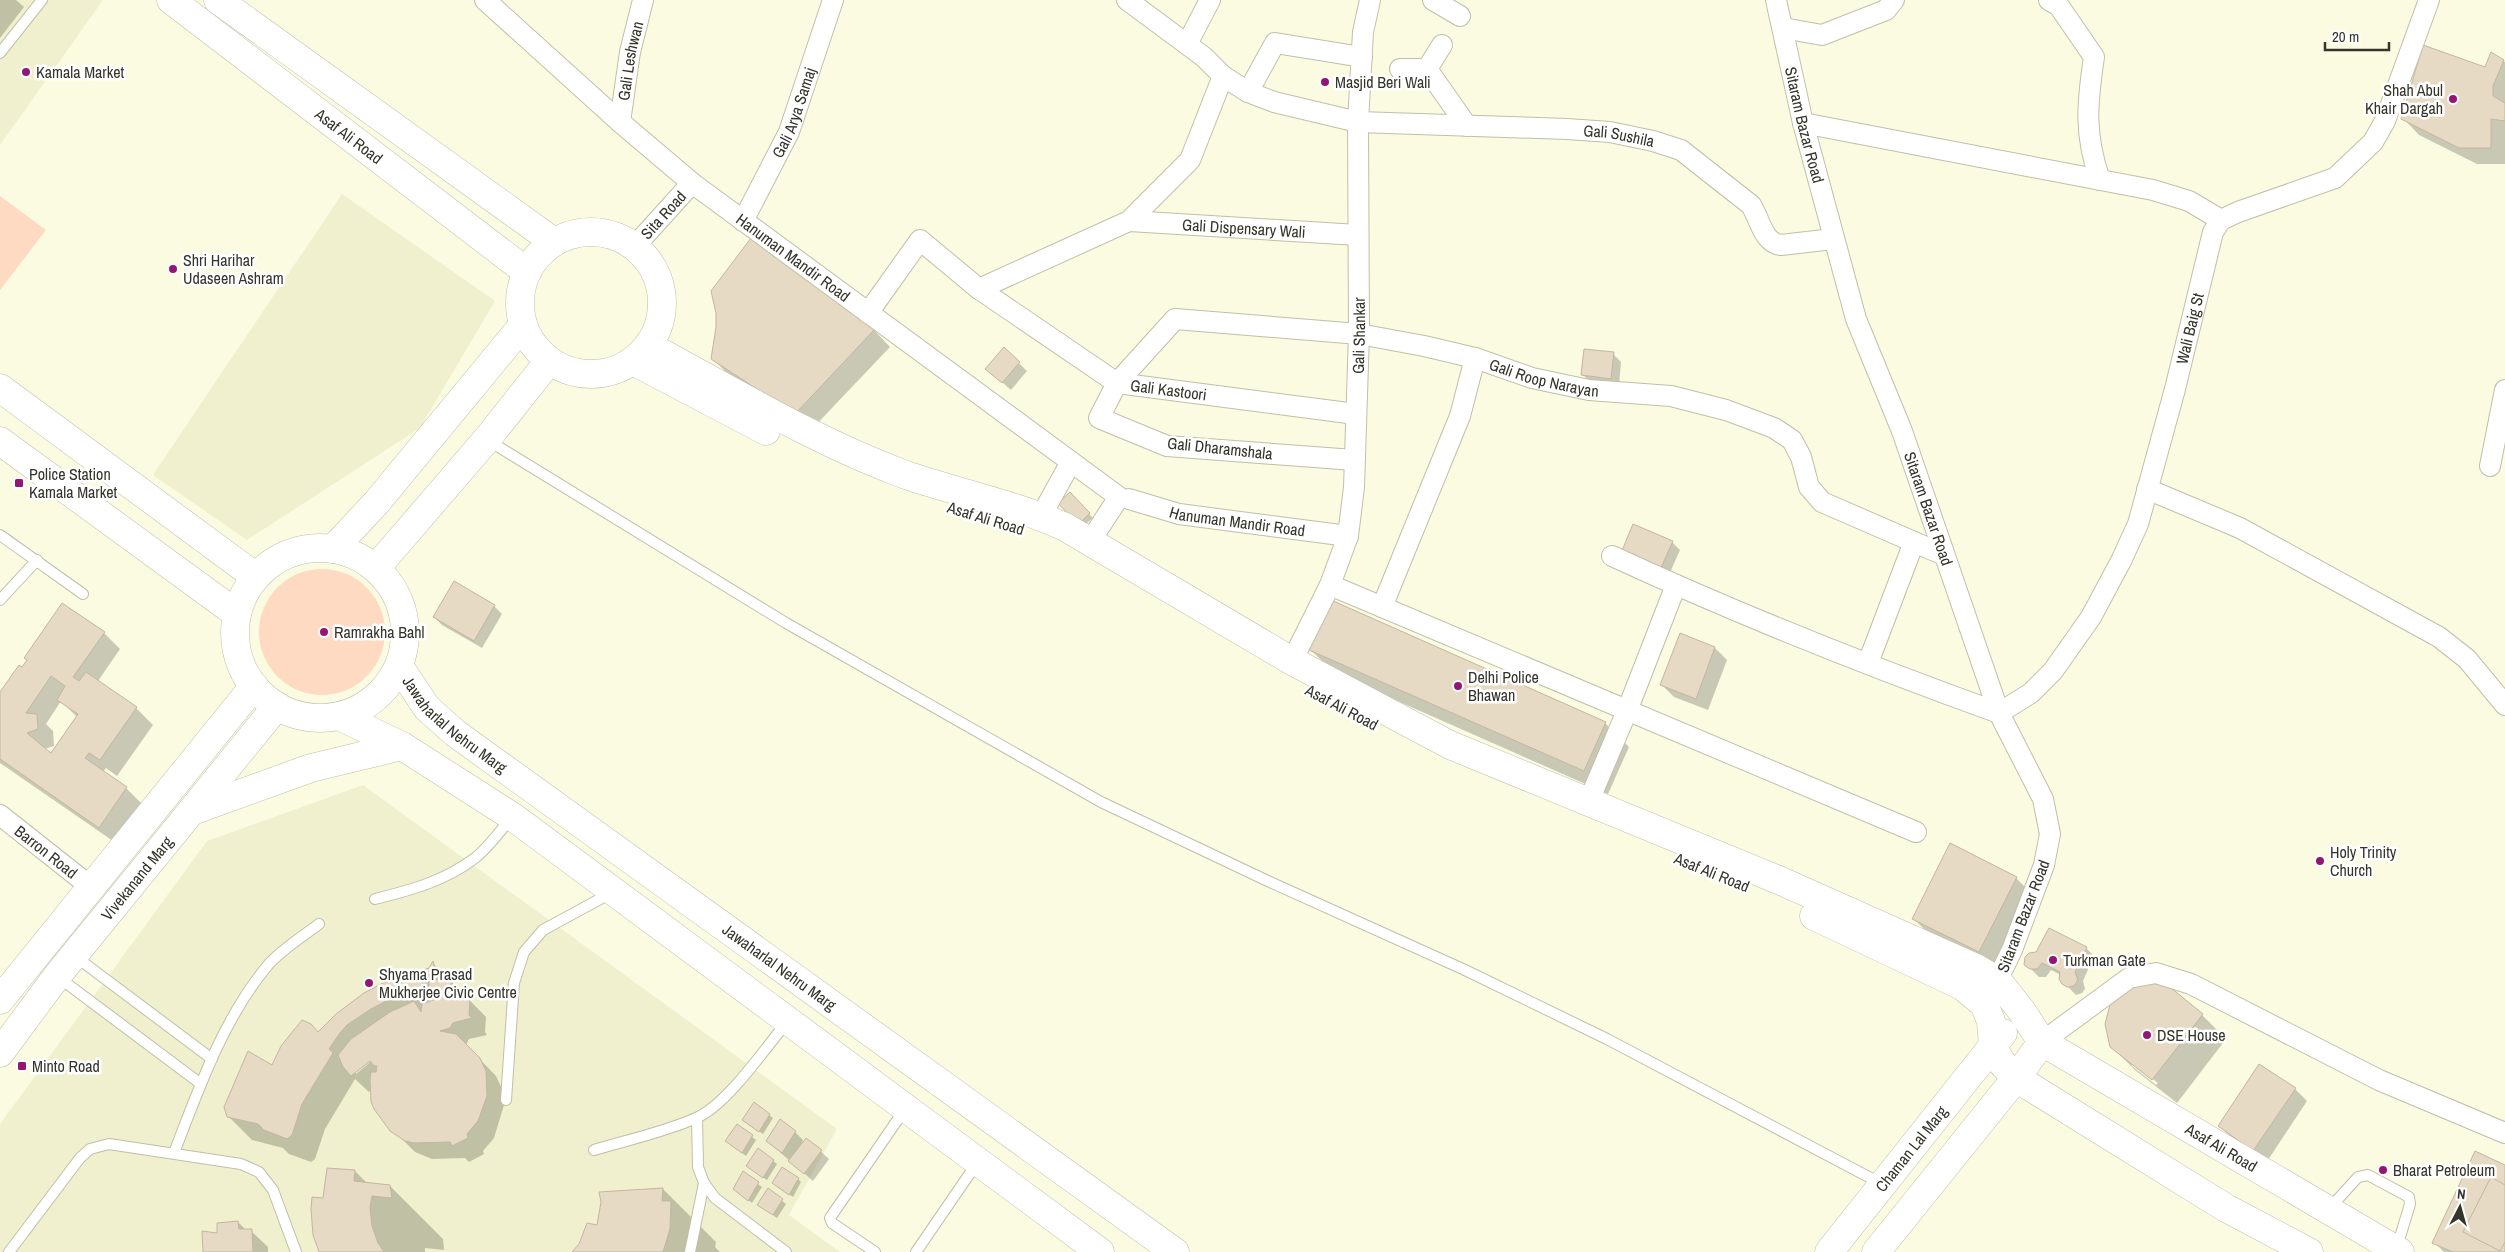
<svg xmlns="http://www.w3.org/2000/svg" width="2505" height="1252" viewBox="0 0 2505 1252" font-family="'Archivo Narrow',sans-serif">
  <rect width="100%" height="100%" fill="#fbfbe2"/>
  <g fill="#f0f0cf">
    <polygon points="0,0 103,0 0,145"/>
    <polygon points="342,194 495,301 420,428 247,540 153,475"/>
    <polygon points="363,785 837,1129 789,1215 840,1252 0,1252 0,1124 207,841"/>
  </g>
  <g fill="#fedac2">
    <polygon points="0,196 46,230 0,290"/>
    <circle cx="322" cy="632" r="63"/>
  </g>
  <g fill="#0003" fill-rule="evenodd">
    <polygon points="0,0 16,0 24,7 0,38"/>
    <polygon points="2491,54 2505,62 2505,164 2477,164 2419,135 2403,118 2485,68"/>
    <polygon points="755,236 874,330 890,347 812,429 729,375 712,358"/>
    <polygon points="1004,349 1027,371 1011,390 995,376"/>
    <polygon points="1613,354 1621,362 1619,386 1591,383 1583,375"/>
    <polygon points="1070,494 1093,518 1082,527"/>
    <polygon points="1672,542 1680,550 1668,577 1630,561"/>
    <polygon points="454,583 494,606 502,614 482,648 442,625 434,617"/>
    <path d="M104,633L120,649L98,681L136,708L153,725L117,776L106,768L103,772L126,788L143,805L116,843L0,763V694L22,669ZM61,701L77,717L51,755L44,749L54,746L53,731L46,724Z"/>
    <polygon points="1715,648 1727,660 1708,710 1674,697 1662,685"/>
    <polygon points="1310,649 1605,723 1629,747 1608,794 1334,673"/>
    <polygon points="2016,878 2032,894 1996,967 1930,935 1914,919"/>
    <polygon points="2086,948 2094,956 2083,981 2085,989 2082,993 2076,995 2060,979 2061,975 2051,970 2046,977 2039,977 2026,964"/>
    <path d="M433,963L486,1017L485,1032L487,1035L469,1039L466,1045L496,1076L502,1089L504,1105L494,1138L483,1151L484,1154L469,1162L465,1158L432,1159L415,1152L398,1135L373,1089L369,1092L355,1079L325,1129L315,1159L311,1162L289,1154L283,1148L252,1140L228,1116L272,1067L318,1033L430,969ZM374,1056L375,1058L356,1074V1071Z"/>
    <path d="M2165,984L2202,1015L2226,1039L2177,1103L2135,1070L2111,1046ZM2132,1063L2158,1083L2156,1085L2132,1066Z"/>
    <polygon points="2295,1089 2307,1101 2266,1163 2232,1138 2220,1126"/>
    <polygon points="769,1115 773,1118 763,1134 747,1123"/>
    <polygon points="738,1126 756,1140 746,1156 731,1145"/>
    <polygon points="795,1132 803,1140 800,1146 807,1139 829,1159 813,1181 767,1141"/>
    <polygon points="773,1161 777,1164 767,1180 751,1169"/>
    <polygon points="2505,1167 2505,1252 2444,1252 2434,1242"/>
    <polygon points="355,1171 367,1183 390,1186 443,1239 444,1250 425,1248 425,1252 321,1252 312,1222 313,1198 324,1199"/>
    <polygon points="743,1173 762,1187 752,1203 738,1192"/>
    <polygon points="798,1179 801,1182 793,1197 774,1183"/>
    <polygon points="663,1189 716,1242 715,1247 720,1252 575,1252 598,1227"/>
    <polygon points="768,1190 786,1204 777,1218 759,1205"/>
    <polygon points="238,1222 246,1230 251,1231 268,1247 268,1252 205,1252 218,1234"/>
  </g>
  <g fill="#e7dac4" stroke="#c2b6a1" fill-rule="evenodd">
    <polygon points="2423,45 2485,67 2491,52 2504,60 2493,86 2493,96 2505,103 2505,121 2491,119 2491,148 2459,148 2401,119"/>
    <polygon points="754,234 875,329 795,414 711,359 716,327 716,313 711,291"/>
    <polygon points="1004,347 1020,362 1002,383 985,369"/>
    <polygon points="1584,349 1614,352 1611,379 1581,375"/>
    <polygon points="1070,492 1090,513 1078,525 1058,503"/>
    <polygon points="1633,524 1673,541 1660,570 1621,553"/>
    <polygon points="454,581 495,605 474,641 433,617"/>
    <polygon points="1331,600 1606,722 1584,771 1309,650"/>
    <path d="M62,603L105,632L73,677L79,681L86,672L137,707L100,760L89,753L85,758L127,787L99,828L0,759V692L19,665L22,667L27,660L24,658ZM51,676L65,686L57,700L78,714L51,753L27,733L38,729L37,714L26,713Z"/>
    <polygon points="1680,633 1715,647 1696,699 1660,685"/>
    <polygon points="1950,843 2017,877 1979,952 1912,919"/>
    <polygon points="2049,928 2087,947 2075,972 2078,980 2074,986 2067,987 2062,984 2059,979 2060,972 2042,963 2037,969 2030,969 2024,965 2025,957 2029,953 2036,952"/>
    <polygon points="433,961 436,973 426,975 422,979 423,988 392,998 371,1009 347,1025 340,1033 329,1049 333,1053 302,1104 292,1135 287,1139 264,1130 258,1124 227,1117 224,1107 248,1051 272,1065 281,1046 302,1020 311,1024 318,1032 336,1014 364,993 383,983 429,968"/>
    <polygon points="448,978 452,983 448,986 449,991 453,991 456,994 465,993 468,996 470,1000 469,1015 472,1018 453,1023 450,1028 440,1031 456,1034 480,1058 486,1071 487,1096 478,1121 467,1134 468,1138 452,1146 450,1142 414,1143 405,1141 390,1131 374,1109 371,1102 370,1079 371,1072 376,1072 377,1066 374,1066 370,1061 351,1076 343,1067 338,1055 351,1039 390,1012 414,1001 421,1012 422,1004 436,999 437,994 429,991 429,981"/>
    <polygon points="2146,981 2165,983 2203,1014 2152,1080 2110,1047 2105,1024 2111,1001 2127,985"/>
    <polygon points="2259,1064 2296,1088 2253,1151 2218,1126"/>
    <polygon points="754,1102 770,1114 759,1132 742,1120"/>
    <polygon points="780,1119 796,1131 782,1153 766,1141"/>
    <polygon points="737,1124 753,1135 742,1153 725,1141"/>
    <polygon points="806,1138 822,1150 804,1174 788,1161"/>
    <polygon points="758,1148 774,1160 763,1178 746,1166"/>
    <polygon points="2475,1151 2505,1165 2505,1252 2453,1252 2432,1243"/>
    <polygon points="782,1167 799,1178 789,1195 772,1183"/>
    <polygon points="327,1168 355,1170 354,1181 390,1185 392,1198 372,1196 370,1207 372,1226 378,1243 384,1252 319,1252 313,1235 311,1209 312,1197 323,1198"/>
    <polygon points="743,1171 759,1182 748,1201 733,1189"/>
    <polygon points="2491,1177 2505,1185 2505,1242 2500,1251 2463,1232"/>
    <polygon points="663,1188 662,1201 671,1201 670,1229 663,1252 572,1252 579,1244 587,1223 597,1225 601,1202 599,1192"/>
    <polygon points="768,1188 783,1199 773,1215 757,1205"/>
    <polygon points="238,1221 239,1229 252,1229 253,1252 203,1252 202,1231 217,1233 217,1223"/>
  </g>
  <g fill="none" stroke-linecap="round" stroke-linejoin="round">
    <defs>
      <g id="lane">
        <polyline points="0,53 42,0"/>
        <polyline points="489,441 786,623 1101,802 1270,882 1465,970 1607,1039 1882,1184"/>
        <polyline points="0,535 83,594"/>
        <polyline points="0,600 37,560"/>
        <path d="M375,899C411,890 445,881 475,858C489,847 500,831 512,817"/>
        <polyline points="76,957 212,1059"/>
        <polyline points="58,977 201,1084"/>
        <polyline points="506,1100 514,983 524,952 543,930 611,893"/>
        <path d="M594,1150C627,1140 665,1132 696,1118C727,1105 765,1048 788,1021"/>
        <path d="M174,1153C199,1088 223,1019 268,965C282,949 302,937 319,924"/>
        <polyline points="704,1183 715,1198 786,1252"/>
        <polyline points="2329,1209 2358,1177 2368,1175 2409,1197 2410,1204 2397,1247"/>
        <polyline points="9,1252 80,1158 90,1149 109,1144 241,1164 259,1172 273,1190 296,1252"/>
        <polyline points="690,1252 704,1183 698,1167 697,1118"/>
        <polyline points="875,1252 832,1223 830,1218 905,1109"/>
        <polyline points="916,1252 977,1163"/>
      </g>
      <g id="street">
        <path id="s1" d="M485,0L620,122L692,183L1119,497L1089,543"/>
        <path id="s2" d="M1127,0L1204,57L1223,76L1248,92L1274,102L1358,122L1567,129L1610,132L1653,141L1681,150L1751,205C1760,219 1763,243 1781,245L1833,239"/>
        <polyline points="1433,0 1460,16"/>
        <path id="s3" d="M1776,0L1803,123L1856,319L1902,431L1999,713L2043,799L2050,834L2044,865L2012,950L1991,993"/>
        <path d="M2049,0L2059,6L2094,57C2087,104 2084,134 2100,180"/>
        <polyline points="1783,28 1822,35 1886,10 1894,0"/>
        <polyline points="1187,44 1210,0"/>
        <polyline points="1442,45 1427,69 1467,126"/>
        <polyline points="1400,69 1427,69"/>
        <polyline points="1248,92 1275,43 1362,57"/>
        <path id="s4" d="M620,122L630,52L643,0"/>
        <polyline points="1803,123 2153,190 2189,201 2221,220"/>
        <path id="s5" d="M743,221L789,132L833,0"/>
        <path id="s6" d="M1129,221L1358,235"/>
        <path id="s7" d="M635,246L692,183"/>
        <path id="s8" d="M979,289L1117,383L1356,414"/>
        <polyline points="868,313 920,240 979,289 1129,221 1190,160 1223,76"/>
        <path id="s9" d="M1354,460L1167,446L1099,418L1117,383L1175,319L1359,334L1424,346L1475,358L1532,378L1589,390L1671,396L1726,410L1774,428L1792,440L1801,457L1809,487L1822,502L1944,555"/>
        <polyline points="2490,466 2505,390"/>
        <polyline points="2147,489 2240,528 2439,637 2467,659 2505,705"/>
        <path id="s10" d="M1129,499L1179,514L1348,536"/>
        <polyline points="1041,516 1071,462"/>
        <path id="s11" d="M1612,556C1738,614 1868,666 1999,713L2031,693L2053,671L2091,617L2121,561L2138,524L2175,389L2213,232L2221,220L2238,212L2335,178L2373,142L2385,121L2429,0"/>
        <polyline points="1330,585 1916,832"/>
        <polyline points="1382,607 1460,416 1475,358"/>
        <path id="s12" d="M1292,661L1330,585L1348,536L1354,487L1359,334L1358,122L1363,32L1370,0"/>
        <polyline points="1868,663 1914,542"/>
        <polyline points="1588,803 1627,711 1676,585"/>
        <path id="s13" d="M0,815L91,887"/>
        <polyline points="2042,1042 2129,978 2156,973 2191,984 2379,1080 2505,1133"/>
      </g>
      <g id="secondary">
        <path id="s14" d="M171,0L527,272"/>
        <polyline points="218,0 554,242"/>
        <circle cx="591" cy="303" r="71"/>
        <path id="s15" d="M649,346C733,391 816,442 906,475C959,493 1014,504 1065,527L1292,661L1450,745L1781,881L1976,968L1998,981L2021,1010L2042,1042L2400,1252"/>
        <polyline points="633,361 766,431"/>
        <polyline points="0,388 256,577"/>
        <polyline points="0,441 237,614"/>
        <circle cx="320" cy="633" r="85"/>
        <polyline points="333,549 377,502 523,325"/>
        <polyline points="376,568 487,439 549,361"/>
        <path id="s16" d="M399,666L427,708L455,733L1175,1252"/>
        <polyline points="339,716 402,746 513,817 1100,1252"/>
        <polyline points="192,811 311,768 402,746"/>
        <polyline points="1814,916 1962,986 1984,1004 1991,1021 1993,1046 2001,1062 2016,1078 2226,1208 2309,1252"/>
        <polyline points="0,1000 254,686"/>
        <path id="s17" d="M0,1053L57,976L277,706"/>
        <path id="s18" d="M1829,1252L2003,1033"/>
        <polyline points="1876,1252 2016,1078 2042,1042"/>
      </g>
    </defs>
    <use href="#lane" stroke="#c0bfa8" stroke-width="12"/>
    <use href="#street" stroke="#c0bfa8" stroke-width="22"/>
    <use href="#secondary" stroke="#c0bfa8" stroke-width="29"/>
    <use href="#lane" stroke="#fff" stroke-width="10"/>
    <use href="#street" stroke="#fff" stroke-width="20"/>
    <use href="#secondary" stroke="#fff" stroke-width="28"/>
  </g>
  <g fill="#931772" stroke="#fff" stroke-width="2">
    <circle cx="26" cy="72" r="5"/>
    <circle cx="1325" cy="82" r="5"/>
    <circle cx="2453" cy="99" r="5"/>
    <circle cx="173" cy="269" r="5"/>
    <rect x="14" y="478" width="10" height="10" rx="2.5"/>
    <circle cx="324" cy="632" r="5"/>
    <circle cx="1458" cy="686" r="5"/>
    <circle cx="2320" cy="861" r="5"/>
    <circle cx="2053" cy="960" r="5"/>
    <circle cx="369" cy="983" r="5"/>
    <circle cx="2147" cy="1035" r="5"/>
    <rect x="17" y="1061" width="10" height="10" rx="2.5"/>
    <circle cx="2383" cy="1170" r="5"/>
  </g>
  <g text-anchor="middle" stroke-width="5" stroke-linejoin="round" paint-order="stroke">
    <g font-size="16" fill="#34342b" stroke="#fff">
      <text dy="6" stroke="none"><textPath href="#s4" startOffset="62">Gali Leshwan</textPath></text>
      <text dy="6" stroke="none"><textPath href="#s5" startOffset="120">Gali Arya Samaj</textPath></text>
      <text dy="6" stroke="none"><textPath href="#s3" startOffset="128">Sitaram Bazar Road</textPath></text>
      <text dy="6" stroke="none"><textPath href="#s14" startOffset="224">Asaf Ali Road</textPath></text>
      <text dy="6" stroke="none"><textPath href="#s2" startOffset="528">Gali Sushila</textPath></text>
      <text dy="6" stroke="none"><textPath href="#s7" startOffset="42">Sita Road</textPath></text>
      <text dy="6" stroke="none"><textPath href="#s6" startOffset="115">Gali Dispensary Wali</textPath></text>
      <text dy="6" stroke="none"><textPath href="#s1" startOffset="402">Hanuman Mandir Road</textPath></text>
      <text dy="6" stroke="none"><textPath href="#s11" startOffset="859">Wali Baig St</textPath></text>
      <text dy="6" stroke="none"><textPath href="#s12" startOffset="338">Gali Shankar</textPath></text>
      <text dy="6" stroke="none"><textPath href="#s9" startOffset="762">Gali Roop Narayan</textPath></text>
      <text dy="6" stroke="none"><textPath href="#s8" startOffset="219">Gali Kastoori</textPath></text>
      <text transform="translate(1220 448) rotate(6)" y="6">Gali Dharamshala</text>
      <text dy="6" stroke="none"><textPath href="#s3" startOffset="532">Sitaram Bazar Road</textPath></text>
      <text transform="translate(986 518) rotate(17)" y="6">Asaf Ali Road</text>
      <text dy="6" stroke="none"><textPath href="#s10" startOffset="111">Hanuman Mandir Road</textPath></text>
      <text transform="translate(1342 707) rotate(28)" y="6">Asaf Ali Road</text>
      <text dy="6" stroke="none"><textPath href="#s16" startOffset="82">Jawaharlal Nehru Marg</textPath></text>
      <text dy="6" stroke="none"><textPath href="#s13" startOffset="59">Barron Road</textPath></text>
      <text transform="translate(1712 872) rotate(22)" y="6">Asaf Ali Road</text>
      <text dy="6" stroke="none"><textPath href="#s17" startOffset="222">Vivekanand Marg</textPath></text>
      <text transform="translate(2023 916) rotate(-69)" y="6">Sitaram Bazar Road</text>
      <text dy="6" stroke="none"><textPath href="#s16" startOffset="488">Jawaharlal Nehru Marg</textPath></text>
      <text dy="6" stroke="none"><textPath href="#s15" startOffset="1778">Asaf Ali Road</textPath></text>
      <text dy="6" stroke="none"><textPath href="#s18" startOffset="132">Chaman Lal Marg</textPath></text>
    </g>
    <g font-size="16" fill="#34342b" stroke="#fff" text-anchor="start">
      <text x="36" y="78">Kamala Market</text>
      <text x="1335" y="88">Masjid Beri Wali</text>
      <text x="2443" y="96" text-anchor="end">Shah Abul<tspan x="2443" dy="18">Khair Dargah</tspan></text>
      <text x="183" y="266">Shri Harihar<tspan x="183" dy="18">Udaseen Ashram</tspan></text>
      <text x="29" y="480">Police Station<tspan x="29" dy="18">Kamala Market</tspan></text>
      <text x="334" y="638">Ramrakha Bahl</text>
      <text x="1468" y="683">Delhi Police<tspan x="1468" dy="18">Bhawan</tspan></text>
      <text x="2330" y="858">Holy Trinity<tspan x="2330" dy="18">Church</tspan></text>
      <text x="2063" y="966">Turkman Gate</text>
      <text x="379" y="980">Shyama Prasad<tspan x="379" dy="18">Mukherjee Civic Centre</tspan></text>
      <text x="2157" y="1041">DSE House</text>
      <text x="32" y="1072">Minto Road</text>
      <text x="2393" y="1176">Bharat Petroleum</text>
    </g>
  </g>
  <g transform="translate(2460 1207) rotate(6)" stroke="#ffffff" stroke-width="4" paint-order="stroke">
  <path d="M0-4L9 19L0 12L-9 19Z" fill="#34342b"/>
  <text y="-8" font-size="14" font-weight="bold" text-anchor="middle" fill="#34342b">N</text>
  </g>
  <path d="M2325 42v8h64v-8" fill="none" stroke="#34342b" stroke-width="2.5"/>
  <text x="2332" y="42" font-size="15" fill="#34342b" stroke="#ffffff" stroke-width="4" paint-order="stroke">20 m</text>
</svg>
